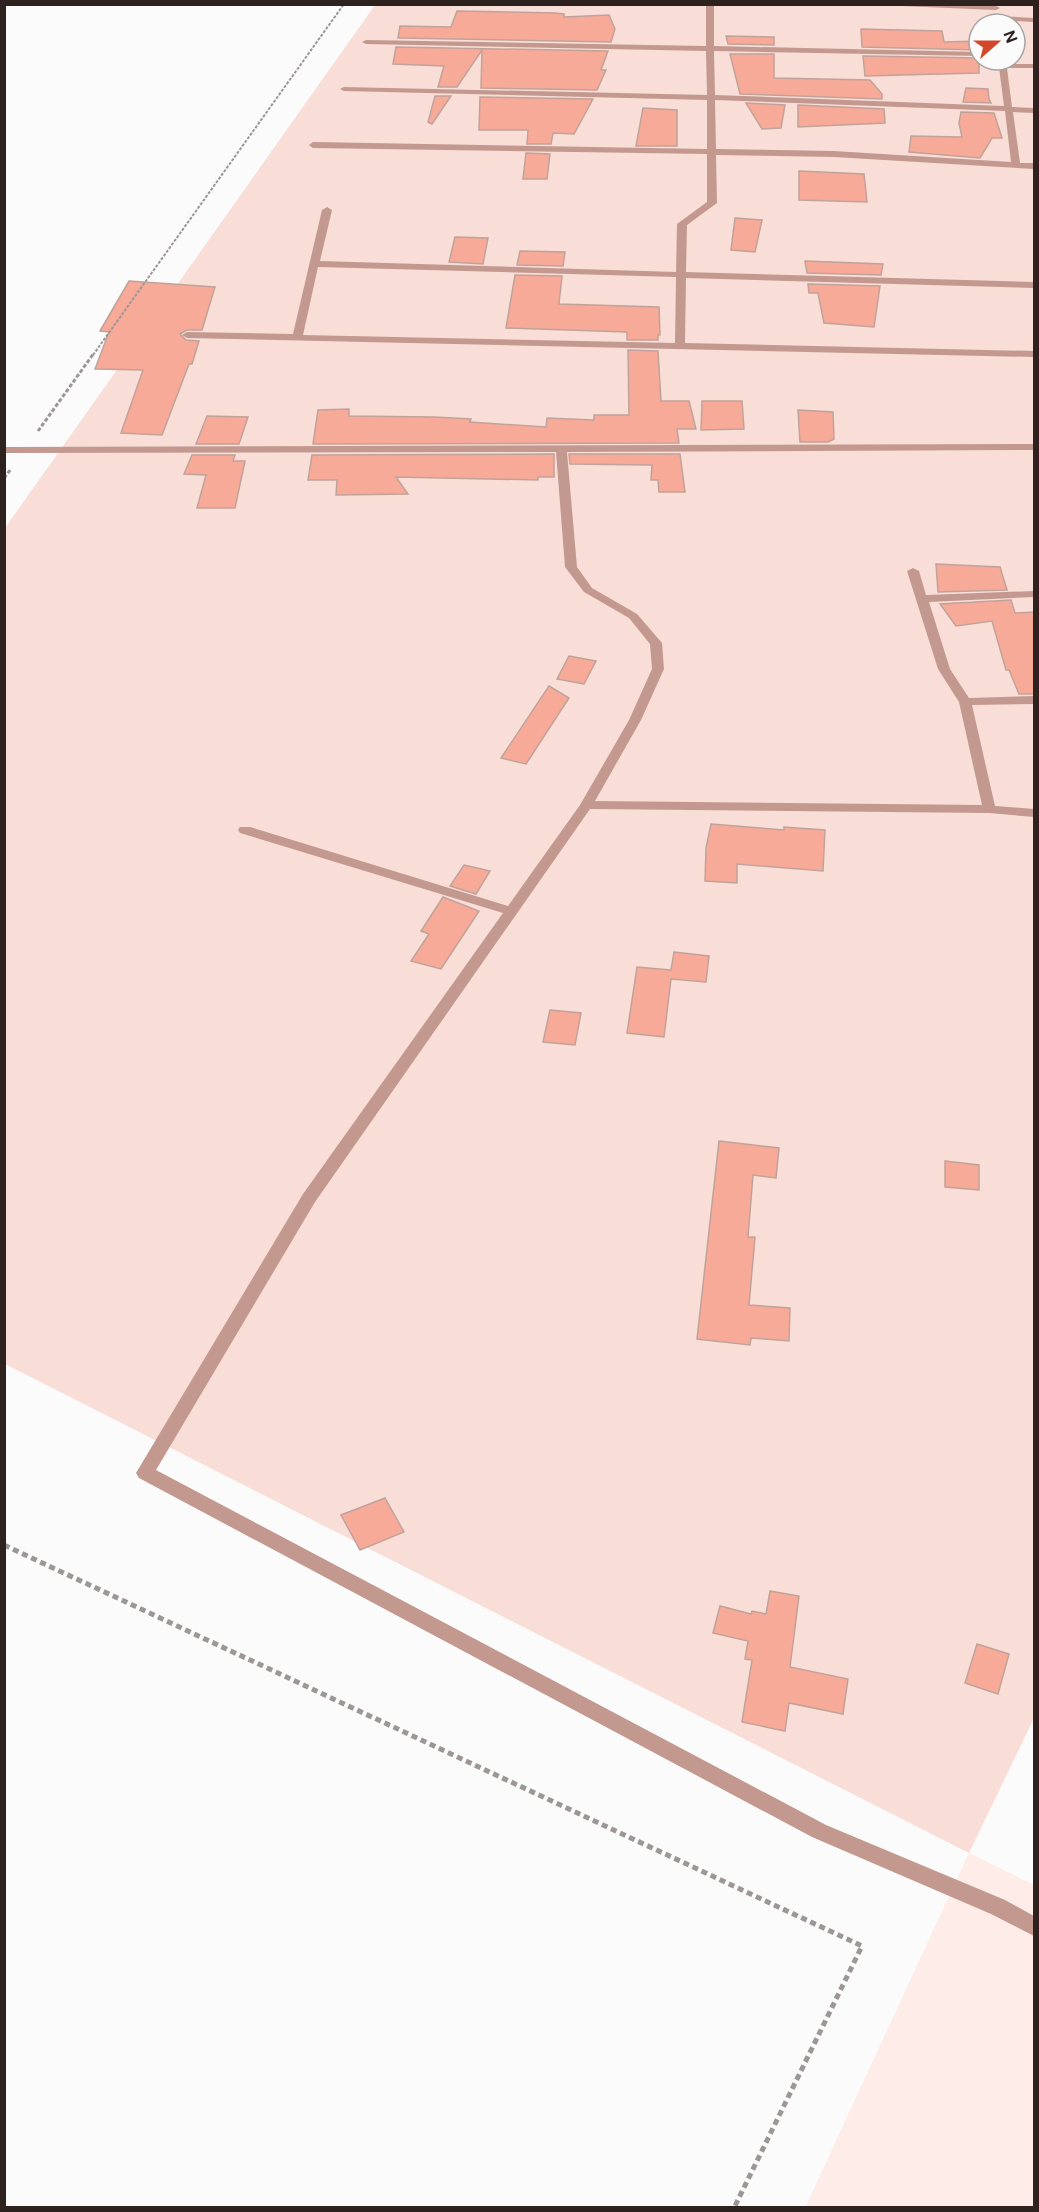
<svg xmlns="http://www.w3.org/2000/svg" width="1039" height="2212" viewBox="0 0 1039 2212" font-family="'DM Sans',sans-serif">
  <rect width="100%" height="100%" fill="#fbfbfb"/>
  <polygon fill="#fdece8" points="969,1853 1034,1885 1034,2207 805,2208"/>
  <path fill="#f8ded7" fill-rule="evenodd" d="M375,5H1034V1718L969,1853L5,1364V528ZM979,24H1015V60H979Z"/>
  <g fill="#f7aa98" stroke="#c1a29b" stroke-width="1.5">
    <polygon points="457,11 555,13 564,14 564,17 609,15 615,29 611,42 398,38 400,26 451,27"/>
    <polygon points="861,29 942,31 944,42 979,41 979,50 862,47"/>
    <polygon points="726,36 774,37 774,45 728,44"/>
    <polygon points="396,47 608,51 601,70 606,70 597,90 481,88 482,50 457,87 438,87 444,66 393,64"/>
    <polygon points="730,54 774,54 774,78 870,80 882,94 882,99 740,94"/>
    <polygon points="863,56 979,58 979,73 865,76"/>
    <polygon points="966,88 988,89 989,99 991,103 963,102"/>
    <polygon points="435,96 451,96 432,124 428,122"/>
    <polygon points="480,97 593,99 574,134 553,133 551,144 527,144 528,130 479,130"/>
    <polygon points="746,103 785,105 781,128 762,129"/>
    <polygon points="798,105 884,109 885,123 798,127"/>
    <polygon points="643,108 677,110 677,146 636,146"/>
    <polygon points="961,112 994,113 1002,138 992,138 980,158 909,152 911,136 962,137 959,123"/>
    <polygon points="526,153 550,154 547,179 523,179"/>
    <polygon points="799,171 864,174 867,202 799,200"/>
    <polygon points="735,218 762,220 755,252 731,250"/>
    <polygon points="455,237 488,238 483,264 449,262"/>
    <polygon points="520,251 565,252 563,266 517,265"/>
    <polygon points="805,261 883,264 881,275 807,273"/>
    <polygon points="515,275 562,276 559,304 659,307 660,335 658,335 658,340 627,340 627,332 506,328"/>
    <polygon points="129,281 215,287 202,330 187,330 180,334 186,340 199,341 192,364 189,364 162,435 121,433 143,370 95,369 109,332 100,331"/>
    <polygon points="808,284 880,286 874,327 824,323 818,293 809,293"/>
    <polygon points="628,350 658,351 661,401 689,401 696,429 677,429 679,443 313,444 318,410 349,409 349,416 434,417 471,419 470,422 546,427 547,418 594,420 594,415 629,415"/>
    <polygon points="702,401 742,401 744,429 701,430"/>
    <polygon points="798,410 833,412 834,439 828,442 800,442"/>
    <polygon points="207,416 248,417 239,444 196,444"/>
    <polygon points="554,454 554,477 538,477 538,480 396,477 408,494 336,495 337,480 308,480 312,455"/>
    <polygon points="569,454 680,454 685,492 659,492 658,480 651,480 652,465 570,464"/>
    <polygon points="192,455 235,455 233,461 245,461 235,508 197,508 206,475 184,474"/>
    <polygon points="936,564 1000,567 1007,590 938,592"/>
    <polygon points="1011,600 1015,613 1035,612 1035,694 1019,694 1009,670 1006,670 992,621 956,626 940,604"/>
    <polygon points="569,656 596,661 584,684 557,679"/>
    <polygon points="549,686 569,698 526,764 501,758"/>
    <polygon points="711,824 784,830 784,827 825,830 823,871 737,864 737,883 705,881 706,848"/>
    <polygon points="464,865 490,871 476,894 450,886"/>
    <polygon points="443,897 479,911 441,969 411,961 429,934 421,931"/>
    <polygon points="674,952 709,956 706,982 671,979 664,1037 627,1033 637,967 671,970"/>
    <polygon points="550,1010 581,1013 575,1045 543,1042"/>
    <polygon points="719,1141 779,1148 776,1178 753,1175 748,1237 755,1237 749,1305 790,1308 789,1341 751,1338 750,1345 697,1339"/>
    <polygon points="945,1161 979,1165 979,1190 945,1187"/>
    <polygon points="385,1498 404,1532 360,1550 341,1515"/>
    <polygon points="770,1591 799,1596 790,1667 848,1679 843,1714 789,1703 785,1731 742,1722 752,1660 745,1659 748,1641 713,1633 720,1606 751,1614 752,1611 766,1614"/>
    <polygon points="977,1644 1009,1654 998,1694 965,1683"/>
  </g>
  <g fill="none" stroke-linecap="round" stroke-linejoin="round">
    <polyline stroke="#9c9795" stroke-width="2" stroke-dasharray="3 1.5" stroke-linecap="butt" points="93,355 344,4"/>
    <g stroke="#9c9795" stroke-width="3" stroke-dasharray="4 2" stroke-linecap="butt">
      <polyline points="38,431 94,353"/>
      <polyline points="4,478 11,469"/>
    </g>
    <polyline stroke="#9c9795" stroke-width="5" stroke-dasharray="6 4" stroke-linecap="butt" points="4,1545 862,1946 734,2208"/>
    <g fill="#c3998f" fill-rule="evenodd">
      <path d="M706,4H714V46L979,52V56L714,51L715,95L1004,106L998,60H1006L1007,64H1034V68H1007L1012,107L1034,108V113L1013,112L1020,163H1034V169L834,157L716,155L717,203L687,225L686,272L1034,282V288L686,278L685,343L1034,351V357L187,338L182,335L187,332L293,334L322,210L327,207L332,210L320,261L676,272L677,224L707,202V154L313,148L309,145L313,142L707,149V100L344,91L340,89L344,87L707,95L706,51L366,44L362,42L366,40L706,46ZM715,100L1005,111L1011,162L834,151L716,149ZM318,267L676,277L675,343L303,335Z"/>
      <polygon points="854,4 996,6 1000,8 996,10"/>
      <polygon points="998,16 1034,18 1034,22 995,20 994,18"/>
      <polygon points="1034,444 1034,450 567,452 577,567 592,588 637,614 662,643 664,669 641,720 595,801 982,805 959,702 938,669 907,571 913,568 919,571 926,595 1034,591 1034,597 929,602 950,669 969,698 1034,696 1034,704 972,705 995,806 1034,809 1034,817 989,813 590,809 315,1202 156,1470 826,1825 1005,1900 1034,1916 1034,1936 991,1914 812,1837 139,1478 136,1473 139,1468 303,1194 503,913 240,833 238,830 240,827 250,827 508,906 580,805 629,720 652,669 650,644 629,618 584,592 565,567 556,452 4,453 4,447"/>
    </g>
  </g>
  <rect width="1039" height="2212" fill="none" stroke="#2e221f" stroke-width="12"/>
  <g transform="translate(997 42) rotate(69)"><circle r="28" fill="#fbfbfb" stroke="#a9a4a3" stroke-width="1.5"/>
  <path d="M0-4.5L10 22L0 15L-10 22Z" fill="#d3482b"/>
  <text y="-9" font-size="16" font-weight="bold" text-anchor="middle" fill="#2e221f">N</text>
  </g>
</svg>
